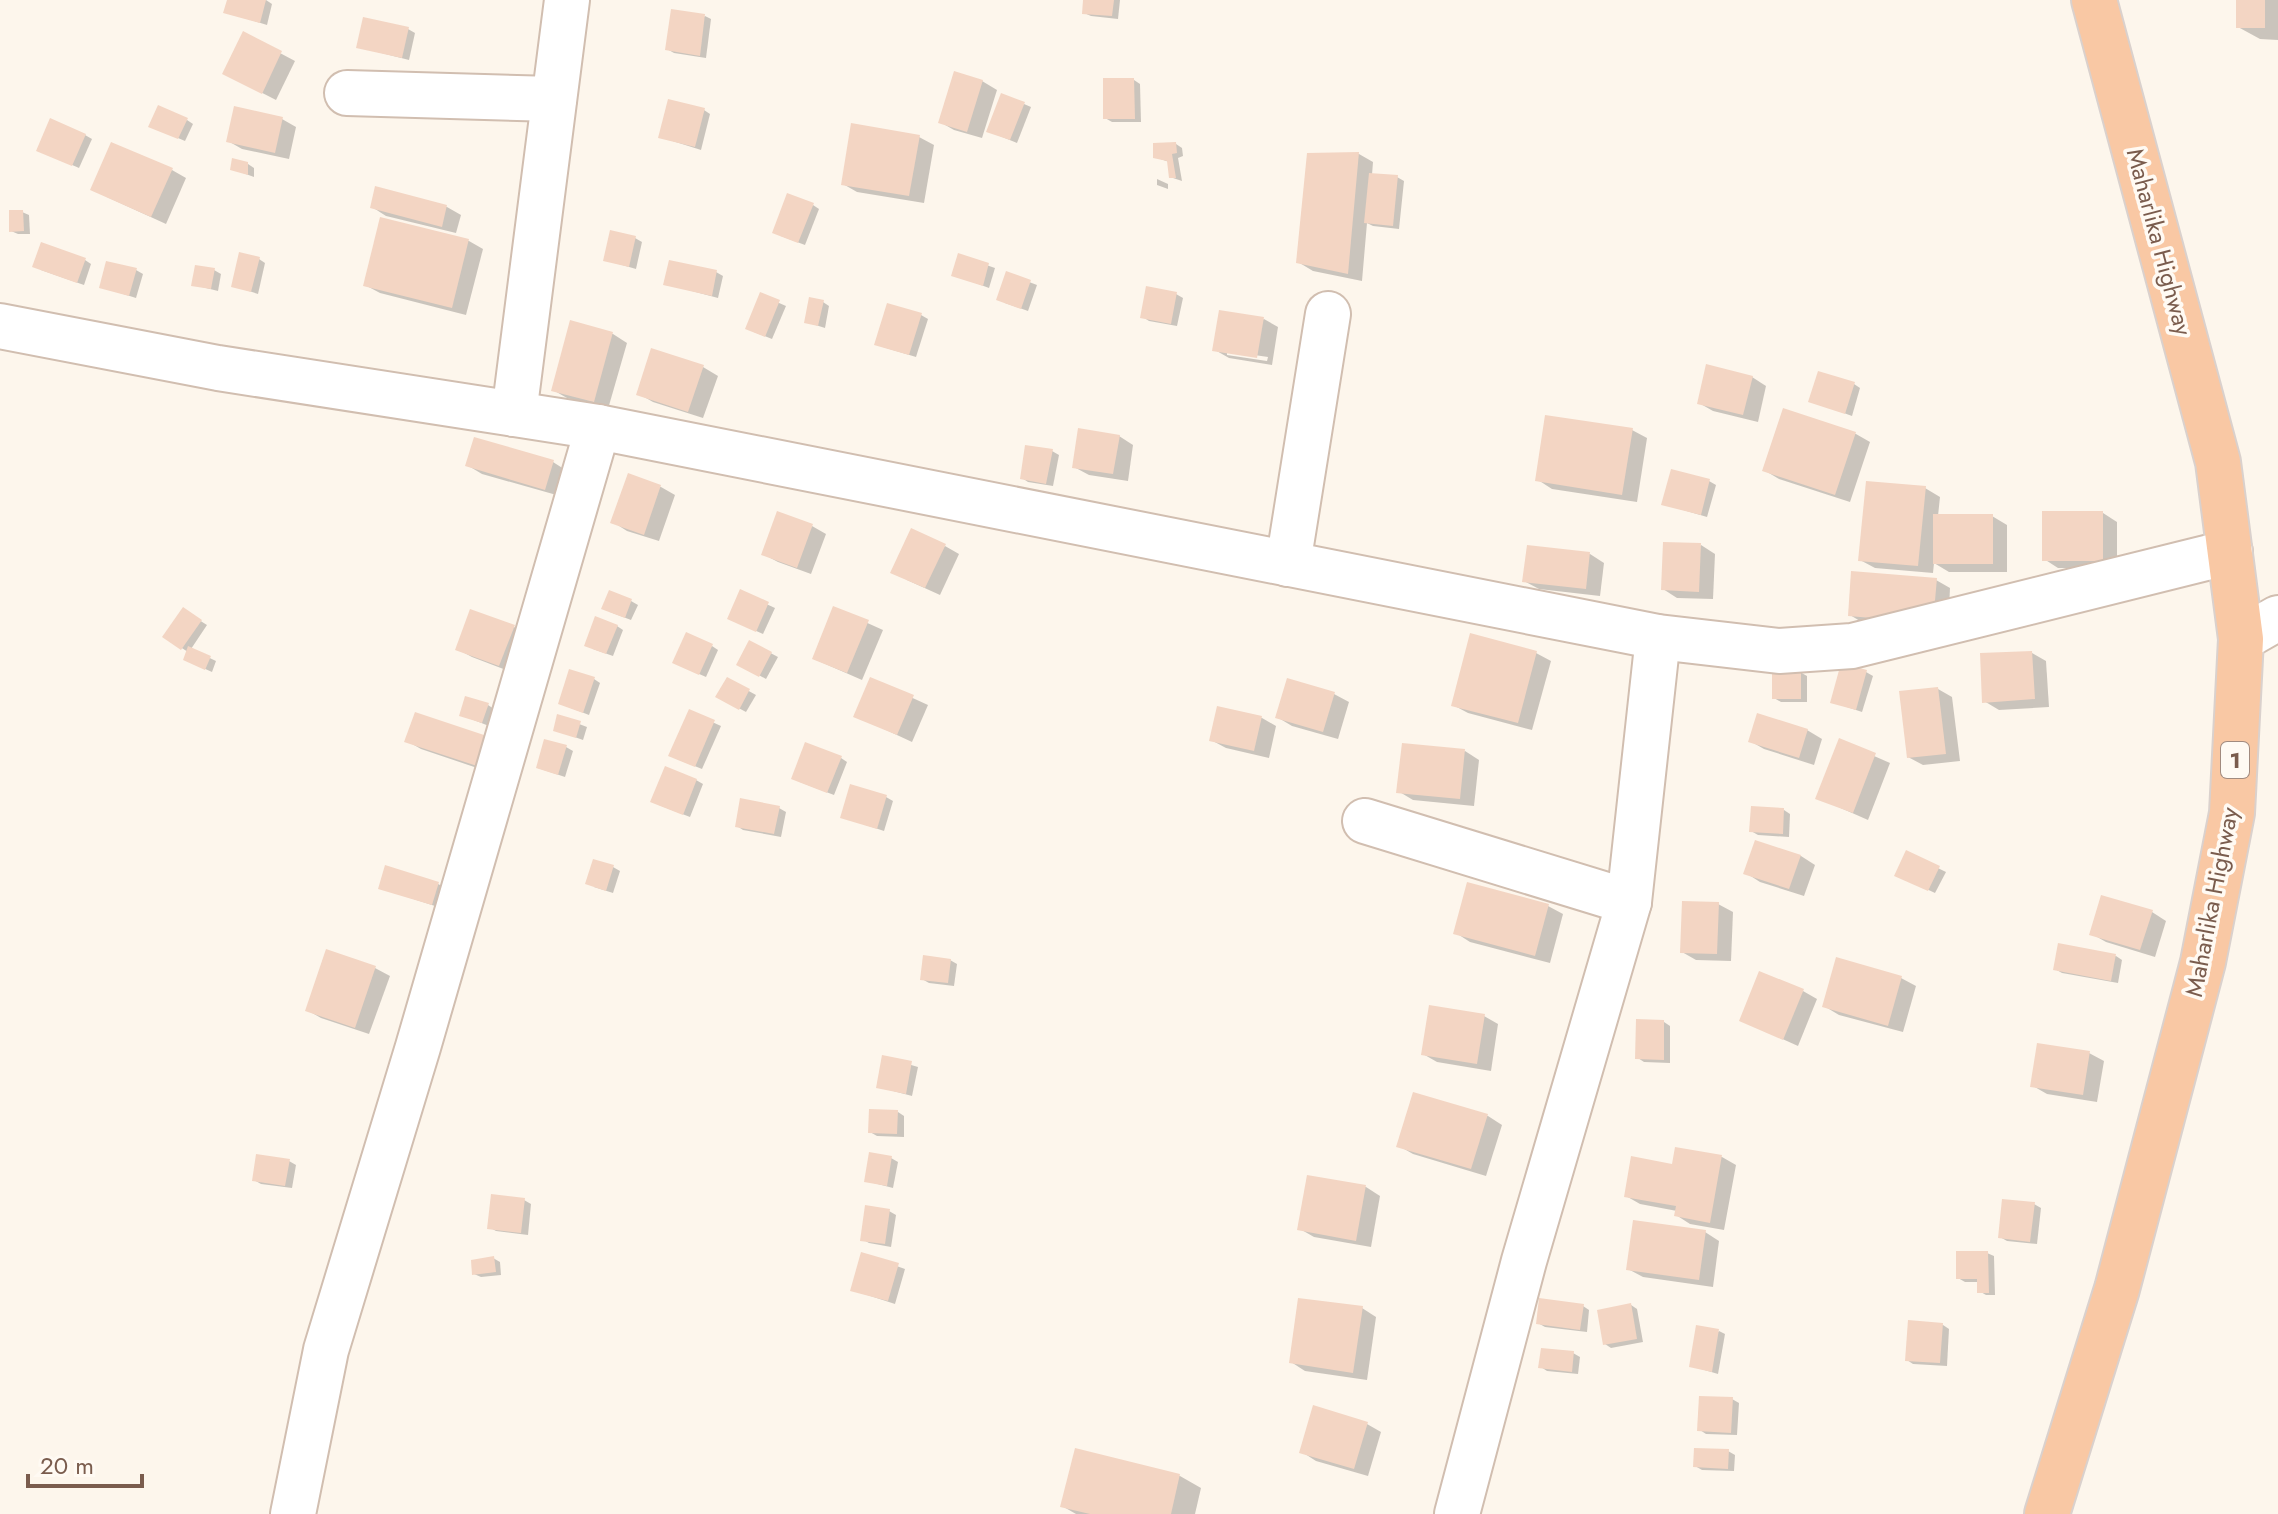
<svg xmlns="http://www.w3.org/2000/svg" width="2278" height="1514" viewBox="0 0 2278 1514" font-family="Jost,sans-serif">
  <rect width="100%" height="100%" fill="#fdf6ec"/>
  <g fill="#0003" fill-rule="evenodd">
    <polygon points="229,0 266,0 272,4 267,25 226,12"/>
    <polygon points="1085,0 1120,0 1118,19 1091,16 1084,13"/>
    <polygon points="2238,0 2278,0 2278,40 2260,39 2238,27"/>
    <polygon points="705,16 711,19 706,58 674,53 667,49"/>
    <polygon points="408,29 415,33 409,60 358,47"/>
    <polygon points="244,34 295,61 276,100 239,81"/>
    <polygon points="1134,80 1140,84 1141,122 1112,122 1105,118"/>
    <polygon points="982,81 997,90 982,138 954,130 940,122"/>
    <polygon points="1024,104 1031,107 1017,143 995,134"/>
    <polygon points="704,110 710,114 701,150 660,137"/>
    <polygon points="282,119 296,127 289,159 242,149 228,141"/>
    <polygon points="187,120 193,124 185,141 157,129"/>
    <polygon points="85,135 92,139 79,168 45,153"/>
    <polygon points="919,137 934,145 924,203 857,192 843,184"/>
    <polygon points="1176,144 1182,148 1183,156 1178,158 1182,181 1170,177 1169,162 1155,157"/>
    <polygon points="1309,154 1359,154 1373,162 1372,175 1397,177 1404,181 1399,229 1373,226 1367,223 1362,281 1313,271 1298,262"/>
    <polygon points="248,164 254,168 254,177 232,169"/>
    <polygon points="172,170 186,178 166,224 107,197"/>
    <polygon points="1157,179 1168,184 1168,189 1157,185"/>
    <polygon points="377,189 447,207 461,215 456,233 386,216 372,207"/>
    <polygon points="813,205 819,209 805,245 781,236"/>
    <polygon points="22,212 29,215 30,234 18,234 11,231"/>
    <polygon points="382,220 469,241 483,249 466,315 380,293 365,285"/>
    <polygon points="635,238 642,242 636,269 605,260"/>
    <polygon points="960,256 995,268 989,288 954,275"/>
    <polygon points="259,259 265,263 258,294 233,286"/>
    <polygon points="85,260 91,264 84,285 41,270"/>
    <polygon points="136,270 143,274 136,298 101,287"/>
    <polygon points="214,270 221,274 218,291 194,285"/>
    <polygon points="716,272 723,276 718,298 666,284"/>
    <polygon points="1008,274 1037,285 1028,311 1005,303"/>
    <polygon points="1176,294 1183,298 1177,326 1149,321 1143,317"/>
    <polygon points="761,295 786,306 772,339 754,332"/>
    <polygon points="823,302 829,306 825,328 806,322"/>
    <polygon points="921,315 928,319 916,357 883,347"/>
    <path d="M1264,319L1278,327L1272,365L1229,358L1215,350ZM1227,351L1268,357L1267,361L1227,355Z"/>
    <polygon points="572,323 613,334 627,343 608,409 567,398 553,390"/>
    <polygon points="653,351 703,367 718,376 703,418 653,402 639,394"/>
    <polygon points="1752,377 1766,386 1758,422 1713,411 1699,403"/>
    <polygon points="1854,384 1860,388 1852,416 1811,401"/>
    <polygon points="1784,410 1856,434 1870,442 1850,502 1779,479 1764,470"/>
    <polygon points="1632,430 1647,438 1637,502 1552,489 1538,480"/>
    <polygon points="1119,436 1133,445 1128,481 1089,475 1074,467"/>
    <polygon points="1052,451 1059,455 1053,486 1028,482 1022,478"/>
    <polygon points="553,462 567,471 560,496 482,474 467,465"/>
    <polygon points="629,476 661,487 675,495 659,541 627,531 613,522"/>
    <polygon points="1709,481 1716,485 1707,517 1663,504"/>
    <polygon points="1925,488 1940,497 1938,516 1992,516 2007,525 2007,572 1949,572 1934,563 1933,573 1875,568 1860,560"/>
    <polygon points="2103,513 2117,522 2117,568 2058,568 2044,559"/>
    <polygon points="812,526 826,534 811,574 778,562 763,554"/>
    <polygon points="1701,545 1715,554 1713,599 1677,598 1663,589"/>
    <polygon points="945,546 959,554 940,595 907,580"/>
    <polygon points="1528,548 1590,554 1604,563 1600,596 1539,589 1524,581"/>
    <polygon points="1936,580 1950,588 1948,630 1865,624 1850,615"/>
    <polygon points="741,592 775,608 763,634 736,622"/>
    <polygon points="631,601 638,605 631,620 610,612"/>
    <polygon points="834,608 883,630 862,680 814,659"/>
    <polygon points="183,610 207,625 191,649 216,661 212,672 192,663 188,652 165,637"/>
    <polygon points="617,626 623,630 613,656 593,649"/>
    <polygon points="514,627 528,635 514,673 472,657 457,649"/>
    <polygon points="750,642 778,657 766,679 739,664"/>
    <polygon points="712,646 718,650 706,677 681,666"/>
    <polygon points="1536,653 1551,661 1532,730 1468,713 1453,705"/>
    <polygon points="2032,653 2046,661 2049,707 1999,710 1984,701"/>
    <polygon points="1800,672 1807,676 1807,702 1781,702 1774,698"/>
    <polygon points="1866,672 1873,676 1862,712 1832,702"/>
    <polygon points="594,679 600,683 589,715 561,704"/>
    <polygon points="727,679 756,695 746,712 718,697"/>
    <polygon points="871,679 928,705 912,742 856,716"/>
    <polygon points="1938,689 1952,697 1960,761 1923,765 1908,757"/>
    <polygon points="1334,694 1349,702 1338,739 1292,726 1277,717"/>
    <polygon points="488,705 494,709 489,726 461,715"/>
    <polygon points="1219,708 1262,718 1276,726 1269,758 1226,748 1211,740"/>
    <polygon points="690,712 721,726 702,769 677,759"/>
    <polygon points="558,716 587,727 583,740 555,730"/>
    <polygon points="1807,730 1822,739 1814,765 1764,749 1750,741"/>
    <polygon points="407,741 500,746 492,773 421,749"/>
    <polygon points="1840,741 1890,763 1868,820 1818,798"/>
    <polygon points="566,747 573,751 565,777 538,768"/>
    <polygon points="1465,751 1479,760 1474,806 1413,800 1398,791"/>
    <polygon points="841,758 847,762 834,795 800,782"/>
    <polygon points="696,780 703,784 690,817 659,805"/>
    <polygon points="886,797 893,801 884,831 842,817"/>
    <polygon points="779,808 786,812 781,837 743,830 737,826"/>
    <polygon points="1784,810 1790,814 1789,837 1758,835 1751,831"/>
    <polygon points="1756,843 1801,856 1815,865 1804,896 1760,882 1746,873"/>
    <polygon points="1907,853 1946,872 1935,893 1903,878"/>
    <polygon points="613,867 620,871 613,893 594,887"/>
    <polygon points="438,884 444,887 438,907 380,888"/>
    <polygon points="1718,904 1733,912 1731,961 1696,960 1682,952"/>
    <polygon points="1548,906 1563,914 1550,963 1470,942 1456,933"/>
    <polygon points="2152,912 2166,921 2155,957 2106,942 2092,934"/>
    <polygon points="2116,956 2122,960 2118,983 2062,973 2055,969"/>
    <polygon points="950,960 957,964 954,986 929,983 922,979"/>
    <polygon points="375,968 390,976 369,1034 321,1018 307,1010"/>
    <polygon points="1901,978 1916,986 1903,1032 1839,1015 1824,1006"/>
    <polygon points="1803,991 1817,999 1798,1046 1741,1020"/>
    <polygon points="1484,1016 1498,1024 1491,1071 1437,1062 1423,1054"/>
    <polygon points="1664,1022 1670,1026 1670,1063 1644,1062 1638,1058"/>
    <polygon points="2089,1053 2104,1061 2097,1102 2047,1094 2033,1086"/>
    <polygon points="884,1057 918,1067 912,1096 878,1087"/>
    <polygon points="1415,1094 1488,1116 1502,1125 1486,1176 1413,1154 1399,1146"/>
    <polygon points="898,1112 904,1116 904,1137 877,1136 870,1132"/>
    <polygon points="1677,1149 1722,1157 1736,1165 1724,1230 1690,1224 1676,1215 1677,1211 1640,1204 1626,1196 1673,1166"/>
    <polygon points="891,1158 898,1162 893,1188 866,1181"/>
    <polygon points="289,1161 296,1165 292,1188 261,1184 254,1180"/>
    <polygon points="1309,1178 1366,1187 1380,1196 1371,1247 1314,1237 1300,1229"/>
    <polygon points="524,1200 531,1204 528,1235 496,1231 489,1227"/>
    <polygon points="2034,1204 2041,1208 2037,1244 2007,1241 2000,1237"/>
    <polygon points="889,1211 896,1215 891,1247 869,1243 862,1239"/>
    <polygon points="1705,1232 1719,1241 1713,1287 1643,1277 1628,1269"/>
    <polygon points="1987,1253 1994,1256 1995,1295 1986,1295 1979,1291 1979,1282 1965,1282 1958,1278"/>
    <polygon points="863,1254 905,1269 895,1304 852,1290"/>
    <polygon points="493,1258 500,1262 501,1275 481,1277 474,1274"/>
    <polygon points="1631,1305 1637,1309 1643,1342 1611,1348 1605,1344"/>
    <polygon points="1583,1306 1589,1310 1587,1332 1545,1327 1538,1323"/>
    <polygon points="1362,1308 1376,1317 1367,1380 1305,1371 1291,1362"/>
    <polygon points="1910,1323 1943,1325 1949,1329 1947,1366 1913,1364 1907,1360"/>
    <polygon points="1719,1331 1725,1334 1718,1374 1691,1366"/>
    <polygon points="1573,1353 1580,1357 1578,1374 1547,1371 1541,1367"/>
    <polygon points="1732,1399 1739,1403 1737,1435 1706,1434 1700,1430"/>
    <polygon points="1367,1424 1381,1432 1368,1476 1316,1461 1302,1452"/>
    <polygon points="1076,1450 1180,1476 1201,1488 1195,1514 1076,1514 1062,1506"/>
    <polygon points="1728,1451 1735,1455 1734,1471 1702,1470 1695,1466"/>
  </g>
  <g fill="#f3d5c3">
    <polygon points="227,0 266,0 260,23 223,13"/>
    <polygon points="1083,0 1114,0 1112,16 1082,14"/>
    <rect x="2236" y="0" width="29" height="28"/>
    <polygon points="671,9 705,14 700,56 665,50"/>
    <polygon points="363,17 409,27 402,58 356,48"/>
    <polygon points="243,31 282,51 262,94 222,74"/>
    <polygon points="954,71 983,80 967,132 938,123"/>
    <polygon points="1103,78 1134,78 1135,119 1103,119"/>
    <polygon points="1001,93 1025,102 1010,140 986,132"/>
    <polygon points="668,99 705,108 695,147 658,138"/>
    <polygon points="158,105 188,118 178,139 148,127"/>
    <polygon points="234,106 283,117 275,153 226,142"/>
    <polygon points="50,118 86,134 72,166 36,151"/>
    <polygon points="851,123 920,135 909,196 841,185"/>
    <polygon points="111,142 173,168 151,217 90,190"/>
    <polygon points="1176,142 1177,153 1172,154 1176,178 1169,178 1167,161 1153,158 1153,143"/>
    <polygon points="1359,152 1348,274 1296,263 1307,153"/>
    <polygon points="232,158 248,162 248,175 230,170"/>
    <polygon points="1369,173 1398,175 1393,226 1364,223"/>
    <polygon points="375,186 447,205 442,227 370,208"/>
    <polygon points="787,193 814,203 798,243 772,233"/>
    <polygon points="9,210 23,210 24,231 9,232"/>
    <polygon points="380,217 469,239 452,308 363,286"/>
    <polygon points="610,230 636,236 629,267 603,261"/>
    <polygon points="41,242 86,258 77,283 32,267"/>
    <polygon points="239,252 260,257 251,292 231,287"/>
    <polygon points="958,253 989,263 983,286 951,276"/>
    <polygon points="669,260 717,270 712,296 663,285"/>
    <polygon points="106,261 137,268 129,296 99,288"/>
    <polygon points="195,265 215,268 211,289 191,286"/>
    <polygon points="1006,271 1031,280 1021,309 996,300"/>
    <polygon points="1146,286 1177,292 1171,324 1140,318"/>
    <polygon points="760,292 780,300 765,337 745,329"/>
    <polygon points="809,297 824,300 818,326 804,323"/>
    <polygon points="887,303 922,313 909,355 874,345"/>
    <polygon points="1219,310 1264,317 1257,358 1212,351"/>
    <polygon points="570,320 613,332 594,402 551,391"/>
    <polygon points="651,348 704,365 688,412 636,395"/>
    <polygon points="1706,364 1753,376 1743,415 1697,404"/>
    <polygon points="1818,371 1855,382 1845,414 1808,402"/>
    <polygon points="1783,408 1856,432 1835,495 1762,471"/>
    <polygon points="1545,415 1633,428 1622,495 1535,481"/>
    <polygon points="1078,428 1120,435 1113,474 1072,468"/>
    <polygon points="474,437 554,460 545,490 465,466"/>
    <polygon points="1025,445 1053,449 1046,484 1020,479"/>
    <polygon points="1671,469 1710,479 1701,515 1661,505"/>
    <polygon points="628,473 661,485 644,535 610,523"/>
    <polygon points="1866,481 1926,486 1918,566 1858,561"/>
    <polygon points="777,511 813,524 797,568 761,555"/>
    <rect x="2042" y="511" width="61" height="50"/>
    <rect x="1933" y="514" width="60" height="50"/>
    <polygon points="911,528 946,544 925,588 890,573"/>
    <polygon points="1663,542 1701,543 1699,592 1661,590"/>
    <polygon points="1527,545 1590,552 1586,589 1522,582"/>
    <polygon points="1851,571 1937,578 1933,623 1848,616"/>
    <polygon points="740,589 769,602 756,632 727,619"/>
    <polygon points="609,590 632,599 625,618 601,609"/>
    <polygon points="833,606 869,620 847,673 812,659"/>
    <polygon points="183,607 202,620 181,650 162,637"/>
    <polygon points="470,609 515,625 499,666 455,650"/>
    <polygon points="595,616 618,625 606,654 584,646"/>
    <polygon points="686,632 713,644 699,675 672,663"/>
    <polygon points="1470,633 1537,651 1518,723 1451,706"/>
    <polygon points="749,640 772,652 759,677 736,665"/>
    <polygon points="188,646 211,656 205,670 183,660"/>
    <polygon points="2032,651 2035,699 1982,703 1980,653"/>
    <polygon points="1841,663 1867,670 1856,710 1830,703"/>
    <polygon points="569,669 595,677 583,713 558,704"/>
    <rect x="1772" y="670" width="29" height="29"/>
    <polygon points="727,677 750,689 739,710 715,697"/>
    <polygon points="870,677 914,695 897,735 853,717"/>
    <polygon points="1287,678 1335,692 1323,732 1275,718"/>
    <polygon points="1938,687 1946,754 1907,758 1899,691"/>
    <polygon points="465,696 489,703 482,723 459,716"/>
    <polygon points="1217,706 1262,716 1254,751 1209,741"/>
    <polygon points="689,709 715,720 695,767 668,756"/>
    <polygon points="415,712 487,736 477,766 404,742"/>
    <polygon points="1757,713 1808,729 1799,758 1748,742"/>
    <polygon points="557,714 581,721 576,738 553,731"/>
    <polygon points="1839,738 1876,753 1853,813 1815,799"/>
    <polygon points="544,739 567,745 558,775 536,768"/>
    <polygon points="805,742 842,756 827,793 791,779"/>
    <polygon points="1402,743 1465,749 1460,799 1396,793"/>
    <polygon points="665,766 697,779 683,815 650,802"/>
    <polygon points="850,784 887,795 877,829 840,818"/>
    <polygon points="740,798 780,806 774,834 735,827"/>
    <polygon points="1751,806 1784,808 1783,834 1749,832"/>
    <polygon points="1755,840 1801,855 1789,889 1743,874"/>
    <polygon points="1906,850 1940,866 1928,891 1894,876"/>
    <polygon points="593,859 614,865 606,891 585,884"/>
    <polygon points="385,865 439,882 432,905 378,889"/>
    <polygon points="1467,882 1549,904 1535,956 1453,934"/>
    <polygon points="2101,895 2153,910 2140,950 2089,935"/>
    <polygon points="1682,901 1719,902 1717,954 1680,953"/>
    <polygon points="2058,943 2116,954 2111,981 2053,970"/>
    <polygon points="326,949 376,966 355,1028 305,1011"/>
    <polygon points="923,955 951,959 948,983 920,980"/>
    <polygon points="1836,957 1902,976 1888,1026 1822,1007"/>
    <polygon points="1759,971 1804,989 1783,1040 1739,1021"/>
    <polygon points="1429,1005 1485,1014 1477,1064 1421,1055"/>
    <polygon points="1636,1019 1664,1020 1664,1060 1635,1059"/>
    <polygon points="2037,1043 2090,1051 2083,1095 2030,1087"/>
    <polygon points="882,1055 912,1061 906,1094 876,1088"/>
    <polygon points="1413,1092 1488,1114 1471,1169 1396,1147"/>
    <polygon points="869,1109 898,1110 897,1134 868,1133"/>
    <polygon points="1675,1147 1722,1155 1710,1223 1674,1216 1676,1206 1624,1197 1631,1156 1672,1164"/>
    <polygon points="869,1152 892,1156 887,1186 864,1182"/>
    <polygon points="256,1154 290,1159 285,1186 252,1181"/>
    <polygon points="1307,1175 1366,1185 1356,1241 1297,1230"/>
    <polygon points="491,1194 525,1198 521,1233 487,1229"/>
    <polygon points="2002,1199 2035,1202 2030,1242 1998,1238"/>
    <polygon points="865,1205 890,1209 885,1244 860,1241"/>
    <polygon points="1633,1220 1706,1230 1699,1280 1626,1270"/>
    <polygon points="1956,1251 1988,1251 1989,1293 1977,1293 1977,1279 1956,1279"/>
    <polygon points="861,1252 899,1263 888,1301 850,1291"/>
    <polygon points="494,1256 496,1272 472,1275 471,1260"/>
    <polygon points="1298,1298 1363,1306 1353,1373 1289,1363"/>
    <polygon points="1539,1298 1584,1304 1580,1330 1536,1324"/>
    <polygon points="1631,1303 1637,1339 1603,1345 1597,1310"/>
    <polygon points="1908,1320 1943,1323 1940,1363 1905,1361"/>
    <polygon points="1696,1325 1719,1329 1712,1372 1689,1367"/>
    <polygon points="1541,1348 1574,1351 1572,1372 1538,1368"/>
    <polygon points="1699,1396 1733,1397 1731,1433 1697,1431"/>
    <polygon points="1313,1405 1368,1422 1354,1469 1299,1453"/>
    <polygon points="1075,1448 1180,1474 1171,1514 1090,1514 1060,1507"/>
    <polygon points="1694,1448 1729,1449 1728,1469 1693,1467"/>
  </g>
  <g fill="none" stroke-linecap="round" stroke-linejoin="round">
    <defs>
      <g id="minor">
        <polyline points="347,93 554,99"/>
        <polyline points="0,326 218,368 598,427 1658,637 1779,651 1852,646 2230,552"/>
        <polyline points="514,414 567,0"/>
        <polyline points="1288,564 1328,314"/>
        <polyline points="1365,821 1629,902"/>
        <polyline points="293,1514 326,1350 418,1047 598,427"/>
        <polyline points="1457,1514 1524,1261 1629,902 1658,637"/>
      </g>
      <polyline id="tertiary" points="2241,639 2278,618"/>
      <polyline id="trunk" points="2047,1514 2117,1289 2203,962 2232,813 2241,639 2218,462 2094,0"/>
    </defs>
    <use href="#minor" stroke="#d1beb0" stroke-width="48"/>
    <use href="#tertiary" stroke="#d1beb0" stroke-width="48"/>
    <use href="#trunk" stroke="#dad1cd" stroke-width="48"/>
    <use href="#minor" stroke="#fff" stroke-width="44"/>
    <use href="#tertiary" stroke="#fff" stroke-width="44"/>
    <use href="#trunk" stroke="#f9c8a4" stroke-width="44"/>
  </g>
  <g text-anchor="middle" stroke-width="7" stroke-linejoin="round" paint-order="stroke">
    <rect fill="#fffaf3" stroke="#a28b7f" stroke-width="2" x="2221" y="742" width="28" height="36" rx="6"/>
    <g font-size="22" font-weight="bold" fill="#7a5c4d">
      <text x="2235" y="768">1</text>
    </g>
    <g font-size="24" fill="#7a5c4d" stroke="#fffaf3">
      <text transform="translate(2159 242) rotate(75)" y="8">Maharlika Highway</text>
      <text transform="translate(2212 902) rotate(-79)" y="8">Maharlika Highway</text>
    </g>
  </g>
  <path d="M28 1474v12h114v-12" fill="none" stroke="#7a5c4d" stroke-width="4"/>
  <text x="40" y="1474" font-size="24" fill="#7a5c4d" stroke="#fffaf3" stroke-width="6" paint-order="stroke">20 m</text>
</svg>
